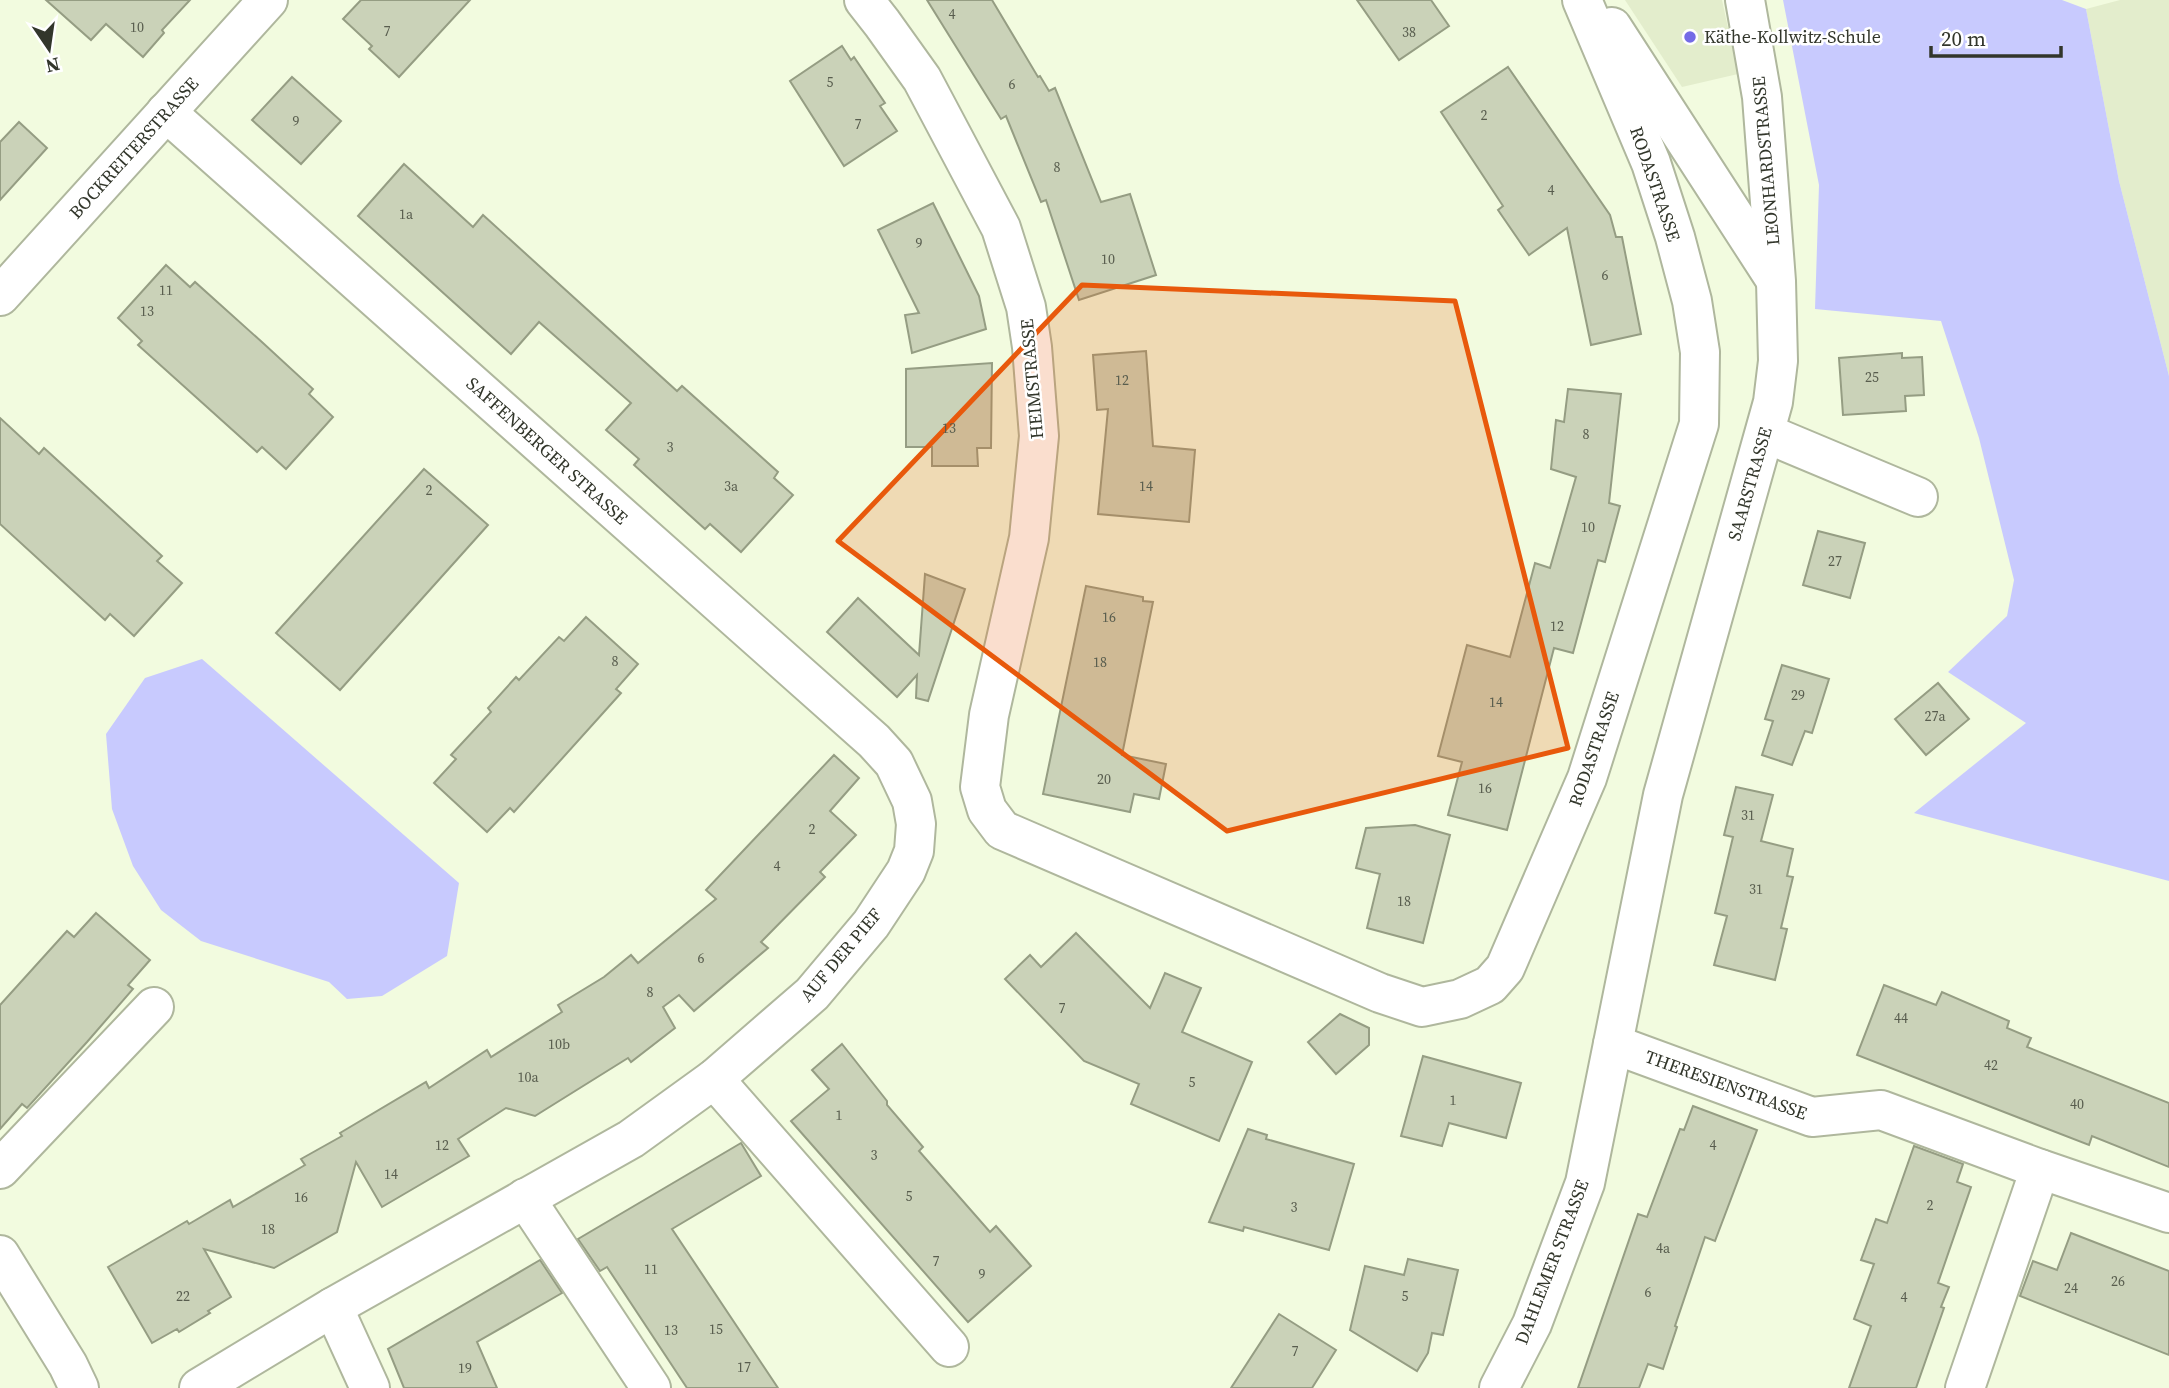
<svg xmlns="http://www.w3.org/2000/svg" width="2169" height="1388" viewBox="0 0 2169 1388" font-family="'Source Serif 4',serif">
  <rect width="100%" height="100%" fill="#f2fbdf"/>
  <g fill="#e3edcc">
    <polygon points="1625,0 1722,0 1738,74 1682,87"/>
    <polygon points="2120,0 2169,0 2169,376 2119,181 2086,9"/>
  </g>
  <g fill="#c8cafe">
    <polygon points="1783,0 2062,0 2086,9 2119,181 2169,376 2169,881 1914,813 2026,723 1948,672 2007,616 2014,580 1979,438 1941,321 1815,309 1819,185"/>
    <polygon points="202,659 459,883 447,956 382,996 347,999 329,982 201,941 161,910 133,866 112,809 106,734 145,678"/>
  </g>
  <g fill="#cad2b8" stroke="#959d83" stroke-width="2">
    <polygon points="46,0 190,0 162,30 164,33 143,57 106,24 91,40"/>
    <polygon points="361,0 470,0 399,77 369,49 372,46 343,19"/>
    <polygon points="927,0 992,0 1038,77 1040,76 1049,91 1055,88 1101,202 1130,194 1156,275 1079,300 1046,200 1041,202 1006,116 1001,119"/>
    <polygon points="1357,0 1431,0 1449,26 1399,60"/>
    <polygon points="842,46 851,60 854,57 885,103 880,106 897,131 844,166 790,81"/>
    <polygon points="1508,67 1610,215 1616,237 1622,237 1641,334 1591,345 1567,228 1529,255 1498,210 1503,206 1441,112"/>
    <polygon points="292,77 341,121 301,164 252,120"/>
    <polygon points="19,122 47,148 0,200 0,142"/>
    <polygon points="404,164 473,227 483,215 677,391 682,386 778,472 774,478 793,495 741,552 710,524 705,529 634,465 639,459 606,430 631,403 539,322 511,354 358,216"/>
    <polygon points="933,203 979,296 986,329 912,353 905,315 919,313 878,230"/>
    <polygon points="166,265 190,287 195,282 263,343 313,389 309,394 333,417 286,469 262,447 257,452 138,345 142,341 118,318"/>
    <polygon points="1146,351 1153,446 1195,450 1189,522 1098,514 1108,409 1097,410 1093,355"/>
    <polygon points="1902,353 1902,358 1922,357 1924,395 1905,396 1906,411 1843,415 1839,358"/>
    <polygon points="992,363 991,448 977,448 978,466 932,466 932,447 906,447 906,369"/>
    <polygon points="1568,389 1621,394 1609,503 1620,506 1605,562 1598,560 1573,653 1554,648 1507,830 1448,815 1462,762 1438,756 1467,645 1510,657 1535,563 1550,568 1576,477 1551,469 1556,420 1564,422"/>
    <polygon points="0,418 39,454 44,448 162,556 157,561 182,583 134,636 110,614 105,620 0,524"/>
    <polygon points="424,469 488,525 340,690 276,633"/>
    <polygon points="1818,531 1865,543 1850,598 1803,585"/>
    <polygon points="925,574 965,589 928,701 916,698 917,675 897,697 827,632 858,598 919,655"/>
    <polygon points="1086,586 1143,597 1143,601 1153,602 1122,755 1166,764 1159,799 1134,794 1130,812 1043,794"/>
    <polygon points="586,617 638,664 616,689 621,693 514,812 510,808 487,832 434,783 456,759 451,755 491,712 488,708 516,677 519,680 559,637 564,641"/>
    <polygon points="1782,665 1829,679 1812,733 1805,731 1792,765 1762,755 1773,721 1765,719"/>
    <polygon points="1938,683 1969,719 1926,755 1895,719"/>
    <polygon points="834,755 859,778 830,811 856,835 820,872 825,877 761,942 768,948 694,1011 679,995 663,1007 675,1028 631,1062 628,1058 535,1116 506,1108 458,1139 469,1156 382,1207 356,1162 337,1232 274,1268 204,1249 231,1297 208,1311 210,1313 179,1332 177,1329 152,1343 108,1267 187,1221 189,1224 230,1200 233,1207 305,1165 301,1159 342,1136 340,1133 426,1082 429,1088 487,1050 491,1057 562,1012 558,1005 604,977 631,955 638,963 716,899 706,890"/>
    <polygon points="1736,787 1773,795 1761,841 1793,849 1787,876 1793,877 1781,928 1787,929 1775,980 1714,965 1727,916 1715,913 1733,837 1724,835"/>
    <polygon points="1415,825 1450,835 1423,943 1367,928 1380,874 1356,868 1366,828"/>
    <polygon points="96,913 150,960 128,985 133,989 87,1042 27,1108 22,1104 0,1129 0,1005 67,931 74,937"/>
    <polygon points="1076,933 1150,1008 1165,973 1201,988 1182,1032 1252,1062 1219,1141 1131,1104 1139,1084 1084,1061 1005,979 1030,955 1041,967"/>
    <polygon points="1884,985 1936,1005 1942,992 2009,1021 2007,1028 2031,1038 2027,1047 2169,1103 2169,1167 2092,1136 2089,1145 1857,1055"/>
    <polygon points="1340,1014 1369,1028 1369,1045 1336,1074 1308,1042"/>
    <polygon points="842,1044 887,1101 887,1105 923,1147 919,1151 990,1232 996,1226 1031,1266 968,1322 791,1121 829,1089 812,1070"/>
    <polygon points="1423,1056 1521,1083 1506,1138 1449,1123 1442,1146 1401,1136"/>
    <polygon points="1693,1106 1757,1130 1715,1241 1705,1237 1675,1326 1677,1327 1663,1369 1648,1364 1639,1388 1578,1388 1638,1214 1647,1217 1680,1129 1684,1130"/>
    <polygon points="1248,1129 1267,1135 1266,1139 1354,1164 1329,1250 1244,1227 1243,1231 1209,1222"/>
    <polygon points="741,1143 761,1176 672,1229 778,1388 687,1388 607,1267 600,1271 578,1239"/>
    <polygon points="1914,1146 1963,1164 1957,1182 1971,1187 1938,1283 1949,1287 1941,1307 1944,1308 1916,1388 1849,1388 1871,1326 1854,1319 1874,1264 1861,1260 1876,1219 1887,1223"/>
    <polygon points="2071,1233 2169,1271 2169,1355 2020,1296 2033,1261 2057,1270"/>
    <polygon points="1408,1259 1458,1270 1443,1335 1432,1333 1428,1353 1417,1371 1350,1330 1365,1266 1404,1275"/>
    <polygon points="540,1260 562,1293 477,1342 497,1388 404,1388 388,1349"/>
    <polygon points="1279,1314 1336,1350 1312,1388 1231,1388"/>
  </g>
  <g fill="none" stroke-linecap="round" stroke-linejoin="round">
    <defs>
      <g id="minor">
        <polyline points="864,0 882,23 922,79 1001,228 1026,307 1032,347 1039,436 1029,538 989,715 980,787 987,810 1002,830 1380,993 1422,1007 1460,999 1490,985 1505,968 1587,778 1699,424 1700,352 1692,301 1675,237 1651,163 1582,0"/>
        <polyline points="1612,27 1775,279"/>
        <polyline points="166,112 874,741 894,763 912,801 916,824 914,851 906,871 871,924 812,994 714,1079 631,1139 333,1307 199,1388"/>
        <polyline points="0,296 268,0"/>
        <polyline points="1765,433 1918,497"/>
        <polyline points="1613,1044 1812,1117 1881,1110 2040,1169 2169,1213"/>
        <polyline points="714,1079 949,1347"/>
        <polyline points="0,1169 154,1007"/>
        <polyline points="525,1198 651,1388"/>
        <polyline points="0,1255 68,1365 79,1388"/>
        <polyline points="333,1307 370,1388"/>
        <polyline points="1499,1388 1532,1324 1585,1183 1663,795 1773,402 1778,361 1776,281 1762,97 1745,0"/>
        <polyline points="1965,1388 2040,1169"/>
      </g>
    </defs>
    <use href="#minor" stroke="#afb79d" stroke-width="42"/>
    <use href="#minor" stroke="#fff" stroke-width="38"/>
  </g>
  <path fill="#e8590c" fill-opacity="0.2" stroke="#e8590c" stroke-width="5" stroke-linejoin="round" d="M1082,285L1455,301L1568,748L1227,831L838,541Z"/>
  <circle fill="#746be6" stroke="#fff" stroke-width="2.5" cx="1690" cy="37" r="7"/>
  <g text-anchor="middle" stroke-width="5" stroke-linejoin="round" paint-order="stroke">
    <g font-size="14" fill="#585d4e">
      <text x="952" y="19">4</text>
      <text x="137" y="32">10</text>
      <text x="387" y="36">7</text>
      <text x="1409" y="37">38</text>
      <text x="830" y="87">5</text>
      <text x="1012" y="89">6</text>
      <text x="1484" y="120">2</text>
      <text x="296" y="126">9</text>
      <text x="858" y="129">7</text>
      <text x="1057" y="172">8</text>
      <text x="1551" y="195">4</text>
      <text x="406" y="219">1a</text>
      <text x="919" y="248">9</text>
      <text x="1108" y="264">10</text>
      <text x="1605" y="280">6</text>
      <text x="166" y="295">11</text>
      <text x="147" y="316">13</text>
      <text x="1872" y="382">25</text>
      <text x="1122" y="385">12</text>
      <text x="949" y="433">13</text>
      <text x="1586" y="439">8</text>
      <text x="670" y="452">3</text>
      <text x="731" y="491">3a</text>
      <text x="1146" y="491">14</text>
      <text x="429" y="495">2</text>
      <text x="1588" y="532">10</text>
      <text x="1835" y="566">27</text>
      <text x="1109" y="622">16</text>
      <text x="1557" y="631">12</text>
      <text x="615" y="666">8</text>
      <text x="1100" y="667">18</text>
      <text x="1798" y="700">29</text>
      <text x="1496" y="707">14</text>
      <text x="1935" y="721">27a</text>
      <text x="1104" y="784">20</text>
      <text x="1485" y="793">16</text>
      <text x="1748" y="820">31</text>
      <text x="812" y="834">2</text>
      <text x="777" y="871">4</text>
      <text x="1756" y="894">31</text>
      <text x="1404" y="906">18</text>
      <text x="701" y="963">6</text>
      <text x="650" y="997">8</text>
      <text x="1062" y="1013">7</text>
      <text x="1901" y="1023">44</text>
      <text x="559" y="1049">10b</text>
      <text x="1991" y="1070">42</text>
      <text x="528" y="1082">10a</text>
      <text x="1192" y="1087">5</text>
      <text x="1453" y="1105">1</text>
      <text x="2077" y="1109">40</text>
      <text x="839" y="1120">1</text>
      <text x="442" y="1150">12</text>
      <text x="1713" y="1150">4</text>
      <text x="874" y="1160">3</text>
      <text x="391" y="1179">14</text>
      <text x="909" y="1201">5</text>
      <text x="301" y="1202">16</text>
      <text x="1930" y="1210">2</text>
      <text x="1294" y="1212">3</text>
      <text x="268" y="1234">18</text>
      <text x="1663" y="1253">4a</text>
      <text x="936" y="1266">7</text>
      <text x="651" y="1274">11</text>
      <text x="982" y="1279">9</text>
      <text x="2118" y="1286">26</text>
      <text x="2071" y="1293">24</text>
      <text x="1648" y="1297">6</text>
      <text x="183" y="1301">22</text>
      <text x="1405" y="1301">5</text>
      <text x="1904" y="1302">4</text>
      <text x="716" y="1334">15</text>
      <text x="671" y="1335">13</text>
      <text x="1295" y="1356">7</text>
      <text x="744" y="1372">17</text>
      <text x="465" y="1373">19</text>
    </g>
    <g font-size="18" fill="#32362b" stroke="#fff" text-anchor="start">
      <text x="1704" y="43">Käthe-Kollwitz-Schule</text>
    </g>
    <g font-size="18" fill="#32362b" stroke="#fff">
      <text transform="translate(134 148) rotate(-48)" y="6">BOCKREITERSTRASSE</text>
      <text transform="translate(1766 161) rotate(-95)" y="6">LEONHARDSTRASSE</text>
      <text transform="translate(1655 184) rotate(71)" y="6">RODASTRASSE</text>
      <text transform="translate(1032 379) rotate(-95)" y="6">HEIMSTRASSE</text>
      <text transform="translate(547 451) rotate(42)" y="6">SAFFENBERGER STRASSE</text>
      <text transform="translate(1750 484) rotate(-74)" y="6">SAARSTRASSE</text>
      <text transform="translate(1594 749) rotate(-71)" y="6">RODASTRASSE</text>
      <text transform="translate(841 955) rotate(-50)" y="6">AUF DER PIEF</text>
      <text transform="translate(1726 1085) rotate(20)" y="6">THERESIENSTRASSE</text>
      <text transform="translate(1552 1262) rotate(-69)" y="6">DAHLEMER STRASSE</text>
    </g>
  </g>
  <g transform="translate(49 49) rotate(167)" stroke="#ffffff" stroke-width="5" paint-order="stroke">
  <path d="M0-5L12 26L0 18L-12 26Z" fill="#32362b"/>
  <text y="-10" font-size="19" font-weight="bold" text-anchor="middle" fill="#32362b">N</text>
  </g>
  <path d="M1931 46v10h130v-10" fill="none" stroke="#32362b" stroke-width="3.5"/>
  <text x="1941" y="46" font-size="21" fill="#32362b" stroke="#ffffff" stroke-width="5" paint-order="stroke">20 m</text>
</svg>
